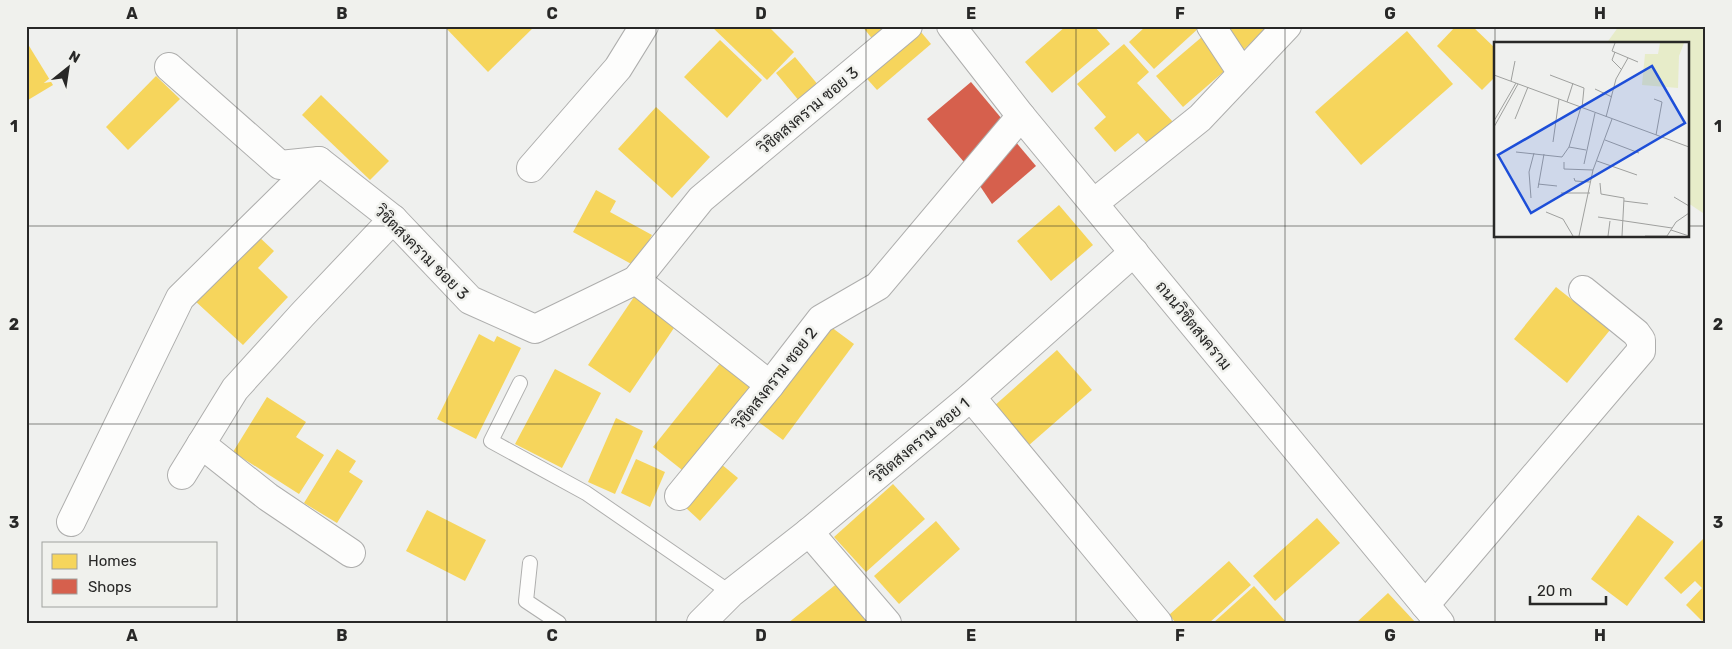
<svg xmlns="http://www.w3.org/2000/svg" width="1732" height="649" viewBox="0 0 1732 649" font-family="Rubik,Sarabun,sans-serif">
  <rect width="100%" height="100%" fill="#eff0ee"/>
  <polygon fill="#e7ecc9" points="1619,26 1706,26 1706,215 1688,203 1688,44 1606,44"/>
  <g fill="#f6d55c">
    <polygon points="444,26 535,26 488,72"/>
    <polygon points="711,26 768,26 794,52 767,80"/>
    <polygon points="862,26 891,26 874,41"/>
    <polygon points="916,26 931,44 877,90 861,72"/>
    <polygon points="1066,26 1094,26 1110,44 1052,93 1025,62"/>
    <polygon points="1146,26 1201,26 1154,69 1129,42"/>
    <polygon points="1217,26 1269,26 1241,52"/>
    <polygon points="1456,26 1472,26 1496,49 1496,76 1482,90 1437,46"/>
    <polygon points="1407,31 1453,84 1361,165 1315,112"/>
    <polygon points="1203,36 1229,67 1183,107 1156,76"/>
    <polygon points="720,40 762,80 727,118 684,77"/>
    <polygon points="26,41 53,85 28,100 26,97"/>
    <polygon points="1124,44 1149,72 1137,83 1173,122 1148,144 1138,133 1115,152 1094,128 1106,117 1077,84"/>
    <polygon points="795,57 819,86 800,102 776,73"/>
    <polygon points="156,76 180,99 128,150 106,127"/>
    <polygon points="321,95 389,161 370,180 302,115"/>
    <polygon points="656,107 710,157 672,198 618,149"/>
    <polygon points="596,190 616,201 610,212 652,235 635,266 573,232"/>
    <polygon points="1059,205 1093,245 1051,281 1017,241"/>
    <polygon points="256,234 274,251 258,268 288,297 243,345 194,300"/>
    <polygon points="1556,287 1610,330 1567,383 1514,339"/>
    <polygon points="636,294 678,322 630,393 588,365"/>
    <polygon points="823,321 854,344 783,440 753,418"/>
    <polygon points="479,334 494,342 497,336 521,348 476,439 437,419"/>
    <polygon points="1057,350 1092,390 1028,446 993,407"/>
    <polygon points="725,357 762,386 691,477 653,447"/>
    <polygon points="555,369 601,393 562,468 515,444"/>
    <polygon points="267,397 306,422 296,437 324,455 299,494 233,452"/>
    <polygon points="616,418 643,431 615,494 588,482"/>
    <polygon points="337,449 356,461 349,472 363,481 337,523 304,503"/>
    <polygon points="636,459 665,472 650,507 621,493"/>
    <polygon points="721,464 738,478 700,521 684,506"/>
    <polygon points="893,484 925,519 866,572 834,537"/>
    <polygon points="427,510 486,540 465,581 406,551"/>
    <polygon points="1638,515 1674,542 1627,606 1591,579"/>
    <polygon points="1317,518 1340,543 1275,601 1253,576"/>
    <polygon points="936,521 960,549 899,604 874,576"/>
    <polygon points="1706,536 1706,618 1702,621 1686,605 1702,588 1695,581 1681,594 1664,578"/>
    <polygon points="1229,561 1251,585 1209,623 1176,623 1169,615"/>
    <polygon points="839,582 873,623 788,623"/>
    <polygon points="1254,586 1287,623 1213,623"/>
    <polygon points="1388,593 1416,623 1356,623"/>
  </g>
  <g fill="#d6604d">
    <polygon points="971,82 1007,125 964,162 927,119"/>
    <polygon points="1014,140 1036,166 992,204 978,183"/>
  </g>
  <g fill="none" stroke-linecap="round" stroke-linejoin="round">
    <defs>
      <g id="service">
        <polyline points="520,383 491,441 586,493 731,593"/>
        <polyline points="530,563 526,601 559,623"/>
      </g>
      <g id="minor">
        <polyline points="1211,26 1242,73"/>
        <polyline points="169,67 280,165 319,161 393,219 470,300 535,329 636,280 701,199 908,26"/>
        <polyline points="531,168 618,68 644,26"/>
        <polyline points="1094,203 1200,118 1287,26"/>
        <polyline points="636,280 770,385"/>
        <polyline points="971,397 1158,623"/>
        <polyline points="201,444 268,497 351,553"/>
        <polyline points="182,475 235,389 302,315 393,219"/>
        <polyline points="679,496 770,385 821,319 878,286 1021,116"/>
        <polyline points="71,522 180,298 319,161"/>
        <polyline points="809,532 887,623"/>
        <polyline points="1425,605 1641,351 1641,340 1636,333 1583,290"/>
        <polyline points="701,623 731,593 809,532 971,397 1134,252"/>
      </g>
      <polyline id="tertiary" points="951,26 1021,116 1440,623"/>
    </defs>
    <use href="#service" stroke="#aeaead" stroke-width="16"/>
    <use href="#minor" stroke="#aeaead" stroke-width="30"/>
    <use href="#tertiary" stroke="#aeaead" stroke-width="30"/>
    <use href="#service" stroke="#fdfdfc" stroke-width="14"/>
    <use href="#minor" stroke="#fdfdfc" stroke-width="28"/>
    <use href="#tertiary" stroke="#fdfdfc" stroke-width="28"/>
  </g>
  <path fill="none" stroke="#282827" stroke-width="1" stroke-opacity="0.55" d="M237,26V623M447,26V623M656,26V623M866,26V623M1076,26V623M1285,26V623M1495,26V623M26,226H1496M1688,226H1706M26,424H1706"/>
  <g text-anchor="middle" stroke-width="5" stroke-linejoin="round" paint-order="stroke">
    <g font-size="16" fill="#282827" stroke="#f0f1ed">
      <text transform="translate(808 110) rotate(-40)" y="6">วิชิตสงคราม ซอย 3</text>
      <text transform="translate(422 252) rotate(45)" y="6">วิชิตสงคราม ซอย 3</text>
      <text transform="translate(1194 325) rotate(51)" y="6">ถนนวิชิตสงคราม</text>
      <text transform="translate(775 378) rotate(-52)" y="6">วิชิตสงคราม ซอย 2</text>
      <text transform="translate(920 440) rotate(-40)" y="6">วิชิตสงคราม ซอย 1</text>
    </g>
  </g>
  <g transform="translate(1494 42)">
    <rect width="195" height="195" fill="#eff0ee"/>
    <path d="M166,1H190L185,14L184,46L148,43L151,12H164Z" fill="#e7ecc9"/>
    <path fill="none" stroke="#9fa09e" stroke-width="1" d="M121,1L118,9L144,20M121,10L118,18L128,28M0,33L195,105M56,33L90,46L88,66M17,39L21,19M101,47L118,55M160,57L168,60L162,93M73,60L79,41M112,75L122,37L134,16M21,77L34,45M0,79L22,41M0,85L24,42M111,98L145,111M59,100L65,57M75,105L92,108M22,110L68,115L75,105L87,65M103,119L143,133M70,120V127L99,128M90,122L101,71M80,136L81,139L96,140M106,141L107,152L130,156L128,194M44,142L63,144M44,146L50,112M67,151H96M180,155L195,164M37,156L35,130L40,111M130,159L154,162M52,170L69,177L79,194M104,175L178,186M177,188L195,194M85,194L99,128L118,77M114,194L116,179M151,194H173M173,194L182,180L195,171"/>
    <path fill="#1d4ed8" fill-opacity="0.15" stroke="#1d4ed8" stroke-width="2.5" d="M158,24L191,81L37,171L4,113Z"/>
    <rect width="195" height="195" fill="none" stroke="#282827" stroke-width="2.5"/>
  </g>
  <rect width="1732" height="649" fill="none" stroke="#f0f1ed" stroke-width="55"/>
  <rect x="42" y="542" width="175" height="65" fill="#f0f1ed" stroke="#a0a19e"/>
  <rect x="52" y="554" width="25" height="15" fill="#f6d55c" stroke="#a0a19e"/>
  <text x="88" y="566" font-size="15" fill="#282827">Homes</text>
  <rect x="52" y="579" width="25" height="15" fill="#d6604d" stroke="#a0a19e"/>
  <text x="88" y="592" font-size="15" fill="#282827">Shops</text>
  <g transform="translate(68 68) rotate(30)" stroke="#f0f1ed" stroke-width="4" paint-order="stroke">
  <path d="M0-4L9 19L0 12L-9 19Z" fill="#282827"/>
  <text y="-8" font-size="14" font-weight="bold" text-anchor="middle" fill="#282827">N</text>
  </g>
  <path d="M1530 596v8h76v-8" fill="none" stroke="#282827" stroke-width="2.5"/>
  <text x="1537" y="596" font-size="15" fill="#282827" stroke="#f0f1ed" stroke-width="4" paint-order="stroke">20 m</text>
  <rect x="28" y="28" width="1676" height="594" fill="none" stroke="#282827" stroke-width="2"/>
  <g font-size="16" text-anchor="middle" font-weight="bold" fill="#282827">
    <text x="132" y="19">A</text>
    <text x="342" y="19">B</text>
    <text x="552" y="19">C</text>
    <text x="761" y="19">D</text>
    <text x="971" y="19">E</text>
    <text x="1180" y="19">F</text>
    <text x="1390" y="19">G</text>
    <text x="1600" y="19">H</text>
    <text x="14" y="132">1</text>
    <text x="1718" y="132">1</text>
    <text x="14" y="330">2</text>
    <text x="1718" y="330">2</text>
    <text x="14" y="528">3</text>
    <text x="1718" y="528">3</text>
    <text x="132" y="641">A</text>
    <text x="342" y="641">B</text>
    <text x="552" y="641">C</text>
    <text x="761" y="641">D</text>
    <text x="971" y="641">E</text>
    <text x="1180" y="641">F</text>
    <text x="1390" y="641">G</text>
    <text x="1600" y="641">H</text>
  </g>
</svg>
